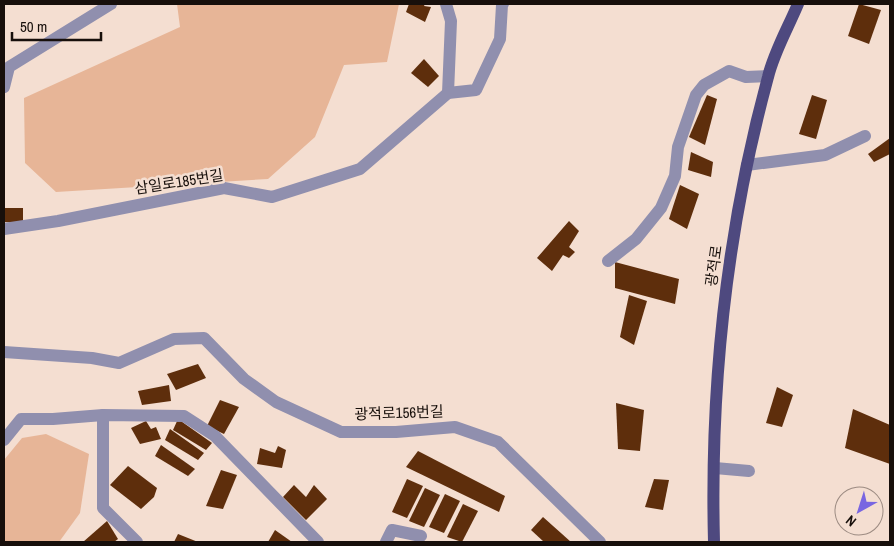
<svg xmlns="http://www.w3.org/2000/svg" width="894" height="546" viewBox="0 0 894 546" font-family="'Archivo Narrow','Noto Sans KR',sans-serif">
  <rect width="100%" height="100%" fill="#f4ded1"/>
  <g fill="#e7b597">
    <polygon points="177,4 399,4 387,62 344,65 315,137 268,179 56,192 25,163 24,98 180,27"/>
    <polygon points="46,434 89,454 80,513 59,542 4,542 4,460 22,438"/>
  </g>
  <g fill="#5e2e0c">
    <polygon points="409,4 425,4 424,6 431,7 425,22 406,12"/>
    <polygon points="859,4 881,10 869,44 848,36"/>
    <polygon points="424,59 439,76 428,87 411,73"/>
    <polygon points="707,95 717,99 705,145 689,137"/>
    <polygon points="812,95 827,100 816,139 799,134"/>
    <polygon points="890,138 890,154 874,162 868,154"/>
    <polygon points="691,152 713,162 711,177 688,170"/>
    <polygon points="680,185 699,194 687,229 669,219"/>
    <polygon points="4,208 23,208 23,223 4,222"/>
    <polygon points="569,221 579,231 569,247 575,252 569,258 563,255 552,271 537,258"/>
    <polygon points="615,262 679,279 675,304 615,288"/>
    <polygon points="629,295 647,301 634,345 620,337"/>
    <polygon points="198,364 206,378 176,390 167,374"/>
    <polygon points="169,385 171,401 142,405 138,391"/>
    <polygon points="777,387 793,395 782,427 766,423"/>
    <polygon points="220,400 239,407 224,434 207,426"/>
    <polygon points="616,403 644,410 640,451 618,449"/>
    <polygon points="853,409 890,425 890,464 845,448"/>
    <polygon points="178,419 212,443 206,450 173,430"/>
    <polygon points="146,421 151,429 156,427 161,439 140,444 131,428"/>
    <polygon points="170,429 204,453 198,460 165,440"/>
    <polygon points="161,445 195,469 188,476 155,456"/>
    <polygon points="278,446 286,450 282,468 257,464 260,448 275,453"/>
    <polygon points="418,451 505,496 499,512 406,467"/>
    <polygon points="128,466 157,488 154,497 141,509 110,485"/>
    <polygon points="221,470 237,475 223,509 206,506"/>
    <polygon points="407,479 423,486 407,518 392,512"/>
    <polygon points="654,479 669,480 663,510 645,507"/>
    <polygon points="294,485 306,497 314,485 327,499 306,520 283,497"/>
    <polygon points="425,488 440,495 424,527 409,521"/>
    <polygon points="445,494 460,501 444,533 429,527"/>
    <polygon points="463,504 478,511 462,542 447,537"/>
    <polygon points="543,517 571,542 544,542 531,530"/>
    <polygon points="107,521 118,539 114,542 83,542"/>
    <polygon points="275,530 292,542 268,542"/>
    <polygon points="178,534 198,542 174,542"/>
  </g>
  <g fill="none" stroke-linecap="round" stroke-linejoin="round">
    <g stroke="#908fae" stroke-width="12">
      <polyline points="446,4 451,21 448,93"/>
      <polyline points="4,87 9,67 111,4"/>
      <polyline points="747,165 825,155 865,136"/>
      <polyline points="4,229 58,221 224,188 272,197 360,169 448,93 476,90 500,39 502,5 503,4"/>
      <polyline points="608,261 636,239 661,208 675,176 678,147 696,95 704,85 729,71 746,77 768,76"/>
      <polyline points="4,352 92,358 119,363 174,339 204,338 244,379 276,402 341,432 396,432 455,427 498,442 600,542"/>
      <polyline points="103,415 103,508 137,542"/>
      <polyline points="4,440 21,419 53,419 103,415 184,416 215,436 318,542"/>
      <polyline points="715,468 749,471"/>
      <polyline points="386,542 392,530 421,536"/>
    </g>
    <path stroke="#4e497f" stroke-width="12" d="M714,542C710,387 727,228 768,77C774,52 788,28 798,4"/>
  </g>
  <g text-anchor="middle" stroke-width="5" stroke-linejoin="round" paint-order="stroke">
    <g font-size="15" fill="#170f0b" stroke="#f4ded1">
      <text transform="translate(179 182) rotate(-9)" y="5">삼일로185번길</text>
      <text transform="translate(714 266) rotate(-82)" y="5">광적로</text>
      <text transform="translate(399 413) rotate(-2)" y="5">광적로156번길</text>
    </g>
  </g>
  <rect width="894" height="546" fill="none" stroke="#170f0b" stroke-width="10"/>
  <g transform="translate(859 511) rotate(219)"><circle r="24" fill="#f4ded1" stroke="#9c8b82"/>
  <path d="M0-4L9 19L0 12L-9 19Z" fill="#7966e1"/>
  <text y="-8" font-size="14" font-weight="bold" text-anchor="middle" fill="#170f0b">N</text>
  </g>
  <path d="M12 32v8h89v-8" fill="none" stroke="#170f0b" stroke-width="2.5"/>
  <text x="20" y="32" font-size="15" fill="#170f0b" stroke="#f4ded1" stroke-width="4" paint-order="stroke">50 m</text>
</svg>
